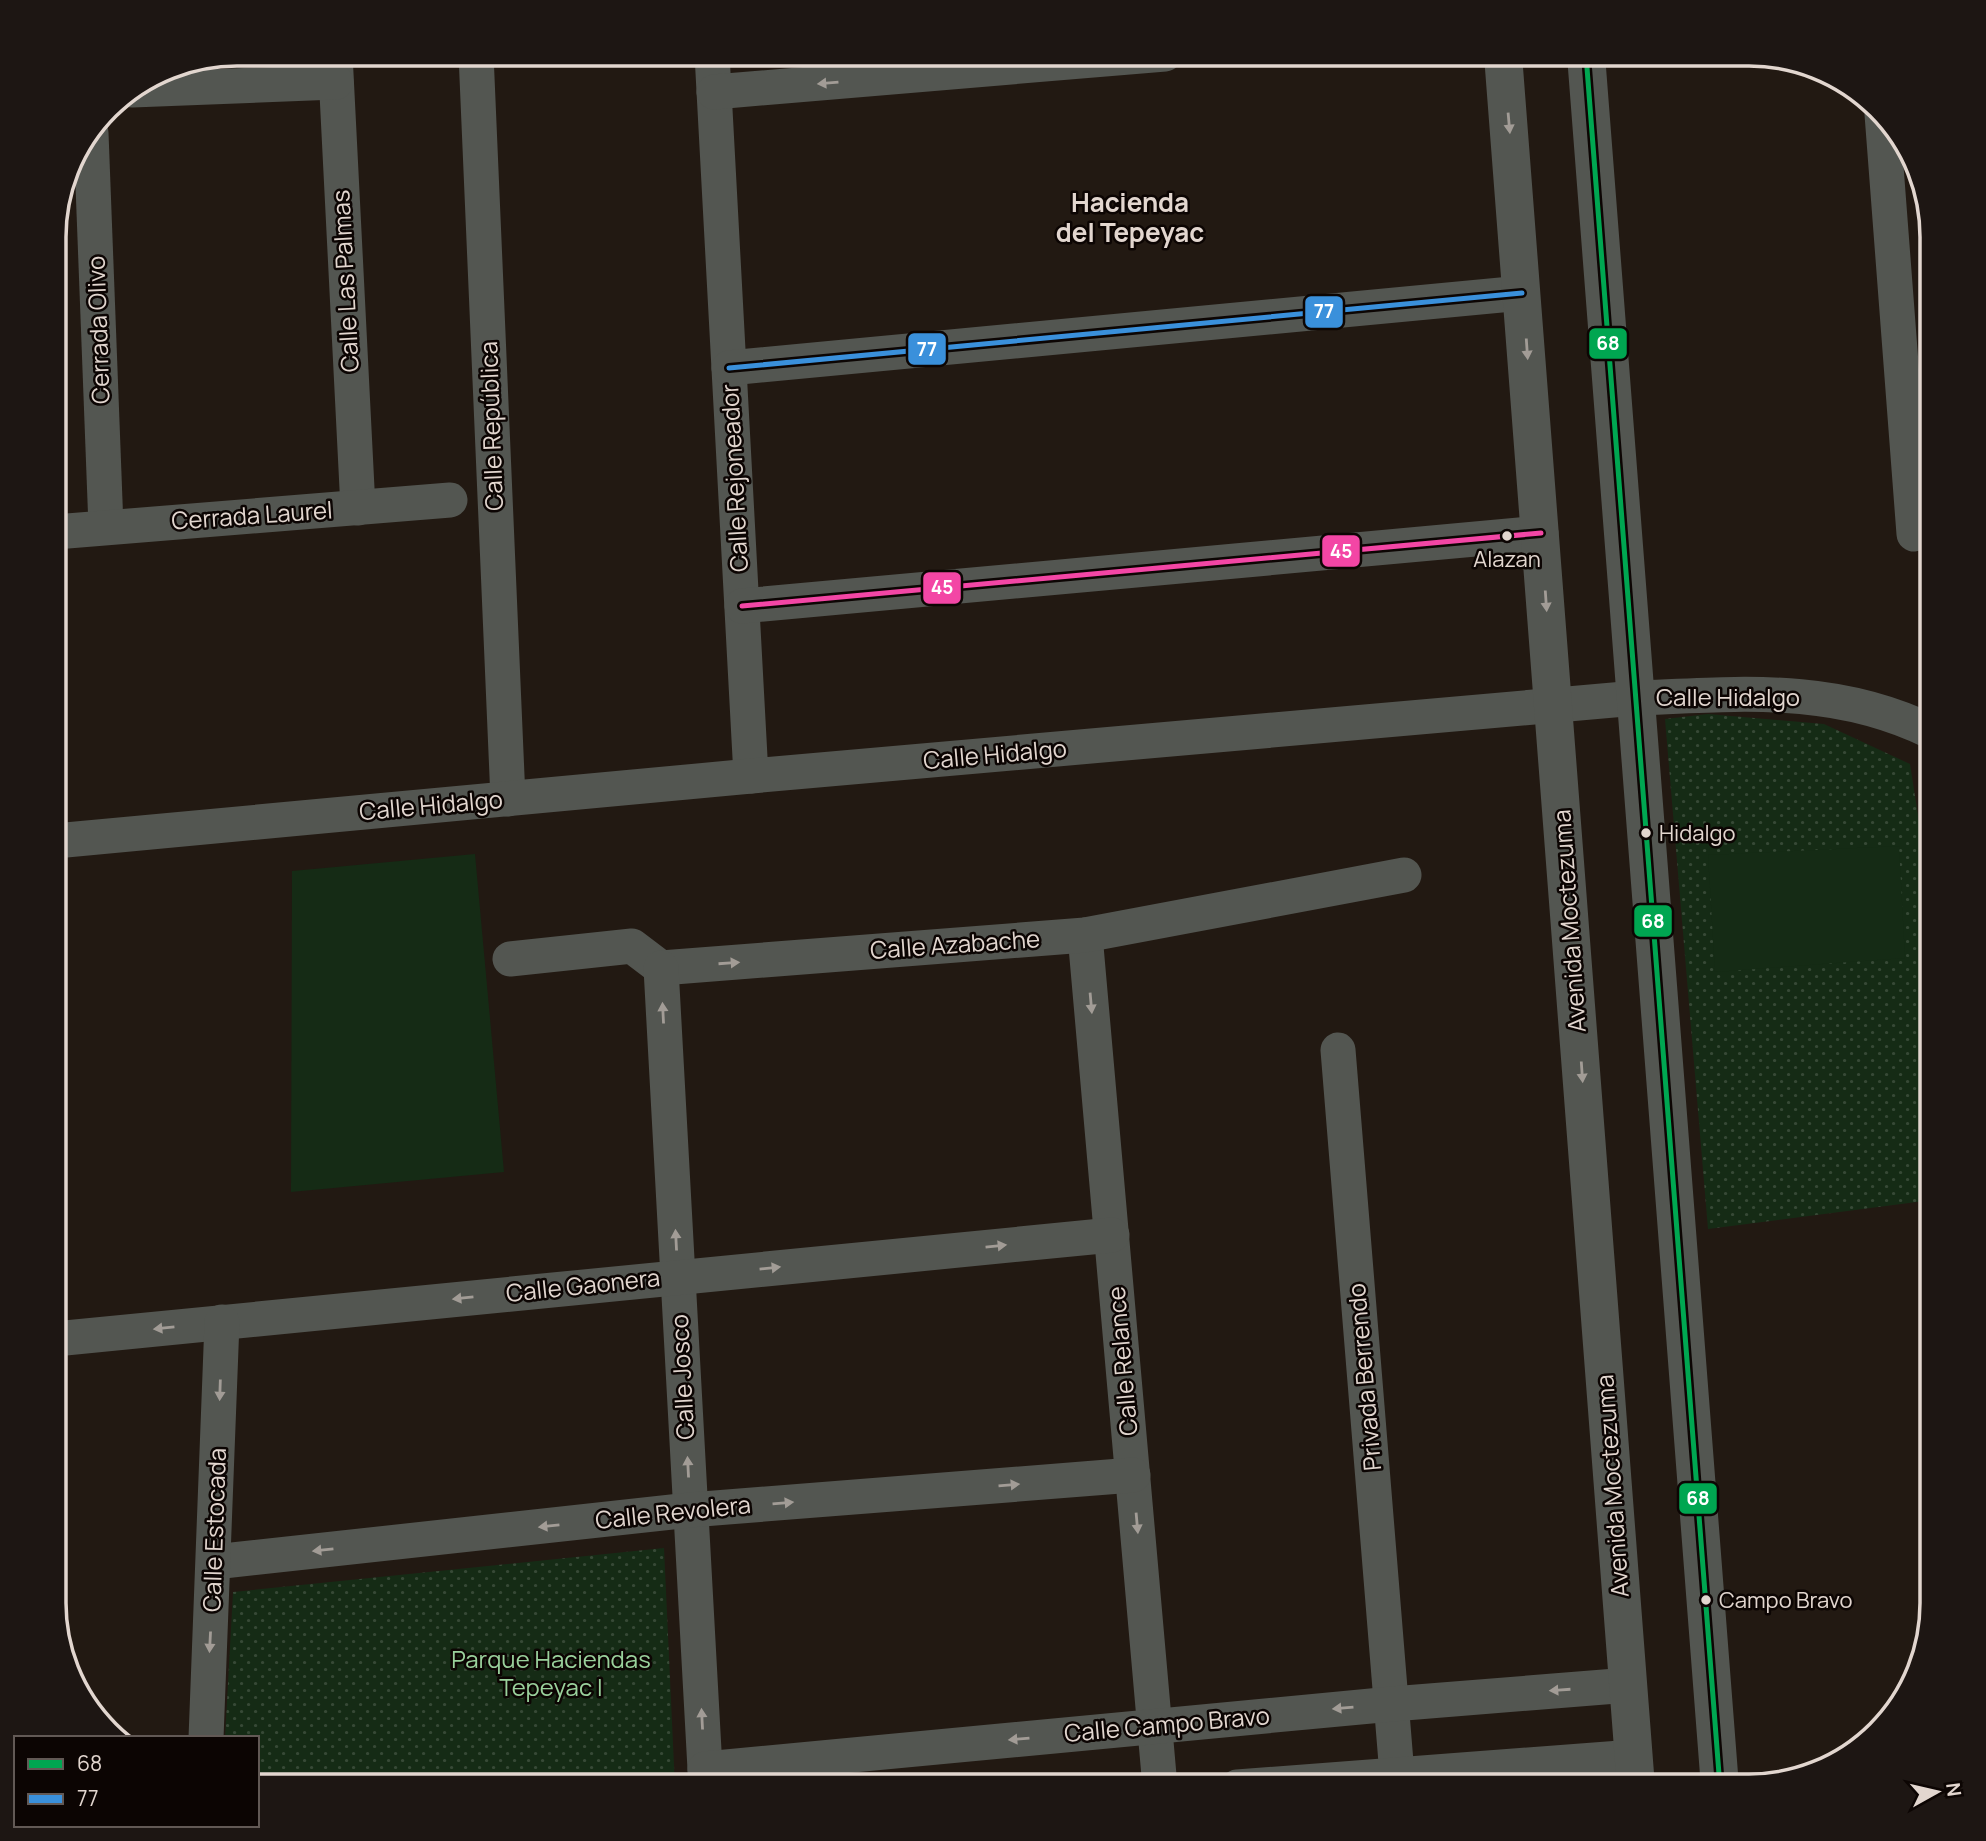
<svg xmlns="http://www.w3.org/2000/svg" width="1986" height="1841" viewBox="0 0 1986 1841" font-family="Manrope,sans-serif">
  <defs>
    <pattern id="grass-dots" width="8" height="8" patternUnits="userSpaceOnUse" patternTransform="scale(1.75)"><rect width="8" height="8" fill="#152b15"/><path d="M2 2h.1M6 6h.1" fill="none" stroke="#374936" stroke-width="1.8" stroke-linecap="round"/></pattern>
  </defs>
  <rect width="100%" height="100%" fill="#221912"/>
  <g fill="url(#grass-dots)">
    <polygon points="1708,714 1824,724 1910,764 1932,905 1932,1200 1708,1229 1665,719"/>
    <polygon points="664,1548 675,1787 257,1787 257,1738 225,1738 233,1592"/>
  </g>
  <g fill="#152b15">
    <polygon points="1899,846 1905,958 1715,972 1708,855"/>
    <polygon points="475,854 504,1172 291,1192 292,871"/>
  </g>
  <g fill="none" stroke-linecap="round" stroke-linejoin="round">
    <g stroke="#535651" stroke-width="35">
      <polyline points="335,54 358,508"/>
      <polyline points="476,54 508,799"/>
      <polyline points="712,54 751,776"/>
      <polyline points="132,90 336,82"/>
      <polyline points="714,92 1165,54"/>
      <polyline points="1882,114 1914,534"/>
      <polyline points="91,133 106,527"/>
      <polyline points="729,368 1522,293"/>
      <polyline points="55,532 450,500"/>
      <polyline points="742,606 1541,533"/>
      <path d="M55,841L751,776L1636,698C1740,694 1834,684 1932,732"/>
      <polyline points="1085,935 1160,1787"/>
      <polyline points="510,959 632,946 661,968 1085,935 1404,875"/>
      <polyline points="661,968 706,1787"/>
      <polyline points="1338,1050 1398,1787"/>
      <polyline points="55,1339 1112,1235"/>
      <polyline points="214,1562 690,1510 1133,1475"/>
      <polyline points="206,1738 222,1322"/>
      <polyline points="705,1769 1392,1704 1629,1685"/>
      <polyline points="1237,1787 1634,1757"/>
    </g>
    <g stroke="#535651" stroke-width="38">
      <polyline points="1503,55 1636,1787"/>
      <polyline points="1586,55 1720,1787"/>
    </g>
    <defs>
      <polyline id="bus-1" points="1586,55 1720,1787"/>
      <polyline id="bus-2" points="729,368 1522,293"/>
      <polyline id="bus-3" points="742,606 1541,533"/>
    </defs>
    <use href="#bus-1" stroke="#0c0503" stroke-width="10"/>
    <use href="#bus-2" stroke="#0c0503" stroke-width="10"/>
    <use href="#bus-3" stroke="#0c0503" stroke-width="10"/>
    <use href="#bus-1" stroke="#00a651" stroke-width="5"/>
    <use href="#bus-2" stroke="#3a90db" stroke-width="5"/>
    <use href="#bus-3" stroke="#f346a5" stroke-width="5"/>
  </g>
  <defs><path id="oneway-solid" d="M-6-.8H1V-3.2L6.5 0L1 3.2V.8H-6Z" transform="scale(1.75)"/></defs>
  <g fill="#a29c96">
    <use href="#oneway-solid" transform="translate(828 83) rotate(175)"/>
    <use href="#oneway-solid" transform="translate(1509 123) rotate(85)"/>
    <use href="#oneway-solid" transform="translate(1527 349) rotate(86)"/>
    <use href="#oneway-solid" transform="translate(1546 601) rotate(86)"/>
    <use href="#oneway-solid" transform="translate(729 963) rotate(-4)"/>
    <use href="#oneway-solid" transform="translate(1091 1003) rotate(85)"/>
    <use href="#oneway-solid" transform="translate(663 1013) rotate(-93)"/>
    <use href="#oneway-solid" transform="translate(1582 1072) rotate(86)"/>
    <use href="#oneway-solid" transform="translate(676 1240) rotate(-93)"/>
    <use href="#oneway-solid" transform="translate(996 1246) rotate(-6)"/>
    <use href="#oneway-solid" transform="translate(770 1268) rotate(-6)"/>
    <use href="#oneway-solid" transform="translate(463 1298) rotate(174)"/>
    <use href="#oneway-solid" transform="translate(164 1328) rotate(174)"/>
    <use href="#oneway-solid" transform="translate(220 1390) rotate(92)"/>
    <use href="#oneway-solid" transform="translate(688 1467) rotate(-93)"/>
    <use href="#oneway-solid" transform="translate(1009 1485) rotate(-5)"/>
    <use href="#oneway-solid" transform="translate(783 1503) rotate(-5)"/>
    <use href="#oneway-solid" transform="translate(1137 1523) rotate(85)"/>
    <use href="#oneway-solid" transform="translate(549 1526) rotate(174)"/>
    <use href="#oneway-solid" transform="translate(323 1550) rotate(174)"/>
    <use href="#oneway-solid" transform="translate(210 1642) rotate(93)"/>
    <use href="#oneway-solid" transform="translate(1560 1690) rotate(176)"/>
    <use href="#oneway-solid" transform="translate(1343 1708) rotate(175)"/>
    <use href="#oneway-solid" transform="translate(702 1719) rotate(-93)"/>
    <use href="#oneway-solid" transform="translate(1019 1739) rotate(175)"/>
  </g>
  <g fill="#e2d6cf" stroke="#0c0503" stroke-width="2.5">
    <circle cx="1507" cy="536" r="6"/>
    <circle cx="1646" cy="833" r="6"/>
    <circle cx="1706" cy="1600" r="6"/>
  </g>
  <g text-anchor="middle" stroke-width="5" stroke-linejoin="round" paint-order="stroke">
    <g font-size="22" fill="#e2d6cf" stroke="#0c0503" text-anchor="start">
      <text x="1507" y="567" text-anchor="middle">Alazan</text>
      <text x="1659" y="841">Hidalgo</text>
      <text x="1719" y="1608">Campo Bravo</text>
    </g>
    <g font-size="24" fill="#e2d6cf" stroke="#0c0503">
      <text transform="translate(346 281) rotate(-93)" y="8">Calle Las Palmas</text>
      <text transform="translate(99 330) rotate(-92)" y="8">Cerrada Olivo</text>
      <text transform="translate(492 426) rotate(-92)" y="8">Calle República</text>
      <text transform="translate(735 478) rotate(-93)" y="8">Calle Rejoneador</text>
      <text transform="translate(252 516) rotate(-4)" y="8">Cerrada Laurel</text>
      <text x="1728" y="706">Calle Hidalgo</text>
      <text transform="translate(995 755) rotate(-5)" y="8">Calle Hidalgo</text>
      <text transform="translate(431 806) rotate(-5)" y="8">Calle Hidalgo</text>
      <text transform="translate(1570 921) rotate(-94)" y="8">Avenida Moctezuma</text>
      <text transform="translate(955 945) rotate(-4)" y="8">Calle Azabache</text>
      <text transform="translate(583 1286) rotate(-6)" y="8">Calle Gaonera</text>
      <text transform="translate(1123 1361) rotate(-95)" y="8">Calle Relance</text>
      <text transform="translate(683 1377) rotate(-93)" y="8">Calle Josco</text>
      <text transform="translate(1365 1377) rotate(-95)" y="8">Privada Berrendo</text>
      <text transform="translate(1613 1486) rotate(-94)" y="8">Avenida Moctezuma</text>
      <text transform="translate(673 1513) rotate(-6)" y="8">Calle Revolera</text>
      <text transform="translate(215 1530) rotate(-88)" y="8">Calle Estocada</text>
      <text transform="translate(1167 1725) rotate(-5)" y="8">Calle Campo Bravo</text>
    </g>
    <g font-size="24" fill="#9ad19c" stroke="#0c0503">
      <text x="551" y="1668">Parque Haciendas<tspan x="551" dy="28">Tepeyac I</tspan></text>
    </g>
    <g font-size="26" font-weight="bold" fill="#e2d6cf" stroke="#0c0503">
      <text x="1130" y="212">Hacienda<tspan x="1130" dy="30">del Tepeyac</tspan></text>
    </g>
  </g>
  <path d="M0 0H1986V1841H0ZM237 66H1749A171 171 0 0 1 1920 237V1603A171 171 0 0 1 1749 1774H237A171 171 0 0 1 66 1603V237A171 171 0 0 1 237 66Z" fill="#1d1613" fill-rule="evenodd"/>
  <path fill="none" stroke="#e2d6cf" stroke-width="3.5" d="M237 66H1749A171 171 0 0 1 1920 237V1603A171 171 0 0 1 1749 1774H237A171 171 0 0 1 66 1603V237A171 171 0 0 1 237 66Z"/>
  <g stroke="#0c0503" stroke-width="2.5">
    <rect x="1304" y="295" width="40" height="34" rx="7" fill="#3a90db"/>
    <rect x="1588" y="327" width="40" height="33" rx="7" fill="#00a651"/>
    <rect x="907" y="332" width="40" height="34" rx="7" fill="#3a90db"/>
    <rect x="1321" y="534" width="40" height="34" rx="7" fill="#f346a5"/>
    <rect x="922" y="571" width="40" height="34" rx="7" fill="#f346a5"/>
    <rect x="1633" y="904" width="40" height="34" rx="7" fill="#00a651"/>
    <rect x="1678" y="1482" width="40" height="33" rx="7" fill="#00a651"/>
  </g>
  <g font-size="19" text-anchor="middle" font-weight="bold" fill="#fff">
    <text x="1324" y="318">77</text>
    <text x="1608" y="350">68</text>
    <text x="927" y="356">77</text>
    <text x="1341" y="558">45</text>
    <text x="942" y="594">45</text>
    <text x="1653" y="928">68</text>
    <text x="1698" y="1505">68</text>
  </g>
  <rect x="14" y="1736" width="245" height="91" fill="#0c0503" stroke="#625955" stroke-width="2"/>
  <rect x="28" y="1759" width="35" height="10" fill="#00a651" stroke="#625955" stroke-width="2"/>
  <text x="77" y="1771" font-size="21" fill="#e2d6cf">68</text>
  <rect x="28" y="1794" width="35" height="10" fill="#3a90db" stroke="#625955" stroke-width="2"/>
  <text x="77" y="1806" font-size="21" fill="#e2d6cf">77</text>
  <g transform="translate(1937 1792) rotate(82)" stroke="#0c0503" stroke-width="5" paint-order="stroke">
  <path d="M0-5L12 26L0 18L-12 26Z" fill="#e2d6cf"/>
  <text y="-10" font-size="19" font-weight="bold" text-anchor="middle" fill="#e2d6cf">N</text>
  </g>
</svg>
